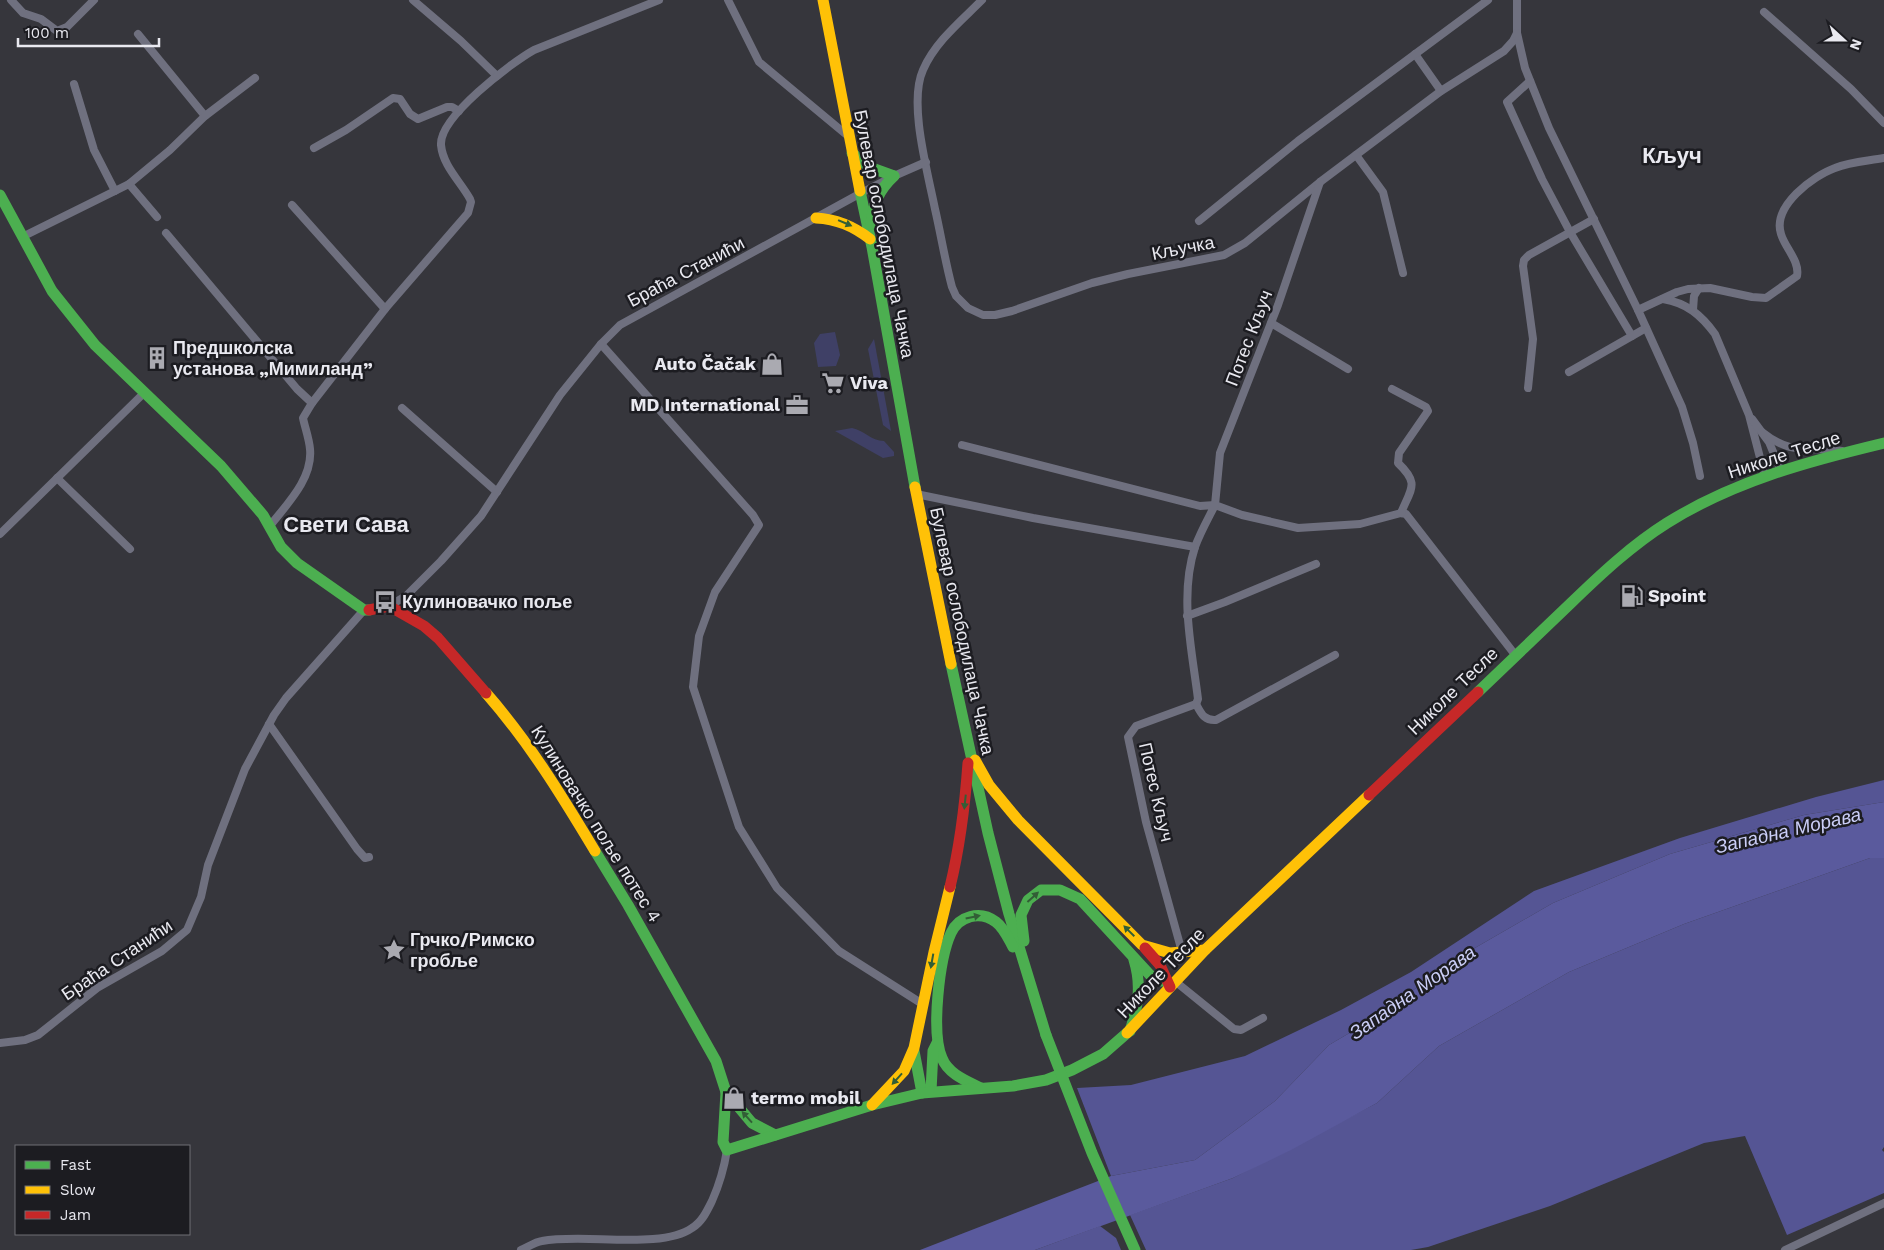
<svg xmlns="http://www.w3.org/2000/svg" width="1884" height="1250" viewBox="0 0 1884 1250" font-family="'Work Sans',sans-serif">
  <rect width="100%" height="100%" fill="#36363c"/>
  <g fill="#3f4066">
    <polygon points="835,332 840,355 836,366 818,367 814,343 820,334"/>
    <polygon points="874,339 891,431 883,425 868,349"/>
    <path d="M852,428C864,430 871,441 884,441L894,452V456L883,458L835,431Z"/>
  </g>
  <g fill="#555594">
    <polygon points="1884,780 1884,802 1804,815 1670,854 1553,903 1461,956 1370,1021 1329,1045 1275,1101 1195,1160 1111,1176 1077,1088 1131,1085 1245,1056 1341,1010 1411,972 1534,891 1680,838 1816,797"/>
    <polygon points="1870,858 1884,858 1884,1147 1882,1150 1884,1152 1884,1193 1787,1235 1745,1136 1704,1143 1550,1206 1428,1247 1411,1250 1146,1250 1130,1215 1233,1178 1377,1103 1439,1046 1569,972 1684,924"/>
    <polygon points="1100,1226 1116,1238 1121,1250 1035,1250"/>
  </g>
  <polygon fill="#5a5a9d" points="1884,802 1884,858 1870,858 1684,924 1569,972 1439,1046 1377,1103 1291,1150 1233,1178 1035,1250 920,1250 1111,1176 1195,1160 1275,1101 1329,1045 1370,1021 1461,956 1553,903 1670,854 1804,815"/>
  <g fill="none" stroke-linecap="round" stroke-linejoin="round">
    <g stroke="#6f707f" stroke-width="8">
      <polyline points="11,0 23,13 41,19 57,31 67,27 94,0"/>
      <polyline points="413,0 461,41 497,76"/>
      <polyline points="728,0 759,62 848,136"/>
      <path d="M982,0C961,21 935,42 923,70C908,103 928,173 935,209C941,235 945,261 952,287L956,296L968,308L983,315H995L1012,311L1092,283L1128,274L1224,255L1245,243L1320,182L1441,91L1504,51L1513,41L1517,33V0"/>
      <polyline points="1764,12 1851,89 1884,123"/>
      <polyline points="1517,33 1525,68 1549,128 1638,310 1682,407 1693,443 1700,476"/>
      <polyline points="138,34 205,116"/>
      <polyline points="1415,54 1441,91"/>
      <polyline points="1530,81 1507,102 1542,179 1570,232 1632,336"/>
      <polyline points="74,84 94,150 115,191"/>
      <polyline points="314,148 346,130 393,98 400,99 410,114 418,119 447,107 452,107 459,111"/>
      <polyline points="1356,155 1383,192 1403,273"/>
      <polyline points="1320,182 1278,305 1220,453 1215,505 1242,515 1298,528 1360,524 1401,513 1406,514 1516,656"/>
      <polyline points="129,184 157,217"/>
      <polyline points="292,205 385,309"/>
      <polyline points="1199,221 1298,141 1488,0"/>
      <polyline points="166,233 297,389 312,403"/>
      <polyline points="22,237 129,184 170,150 205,116 255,78"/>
      <path d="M1663,299C1687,303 1701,315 1715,334L1749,415L1765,477"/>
      <path d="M1638,310L1677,292L1688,289L1710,288L1752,297L1766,298L1797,276C1800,261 1785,248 1781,234C1772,206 1813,176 1835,168C1850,162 1868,161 1884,158"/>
      <polyline points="1693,310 1694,296 1699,288"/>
      <polyline points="1271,323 1348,369"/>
      <polyline points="601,344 753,515 759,525 715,592 699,636 693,687 739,827 777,888 839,951 924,1005"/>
      <polyline points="1569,372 1646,328"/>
      <polyline points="1528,388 1533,339 1523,266 1524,260 1529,255 1594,219"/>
      <path d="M1392,389L1426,407L1428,411L1399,453L1398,463C1420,484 1411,488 1401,513"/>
      <polyline points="402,408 497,492"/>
      <polyline points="1752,419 1769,442 1781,471"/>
      <path d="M1762,432C1792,456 1808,446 1842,451"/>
      <path d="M962,445L1200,506L1215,505C1208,519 1200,533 1195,547C1179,596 1192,650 1198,699L1196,704L1136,726L1128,737L1146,822L1182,952"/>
      <polyline points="57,478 130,549"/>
      <polyline points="916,494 1033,518 1195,547"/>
      <path d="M269,527C286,505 313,479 310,449C309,438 305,428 303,418L312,403L385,309L468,213L471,202L470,199C460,181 443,166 441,145C439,117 511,63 534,50L659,0"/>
      <polyline points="0,534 144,393"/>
      <polyline points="389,606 406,596 441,561 481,516 560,395 601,344 620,325 861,193 894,176 926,162"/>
      <polyline points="1187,616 1225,602 1316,564"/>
      <path d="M1196,704C1201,713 1204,721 1216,720L1335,655"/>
      <polyline points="269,724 357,849 365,858 369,857"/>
      <polyline points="1176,982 1234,1029 1241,1030 1263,1018"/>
      <polyline points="0,1043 25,1040 38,1035 97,988 162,951 187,930 201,897 208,865 245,769 274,715 286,698 364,610"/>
      <path d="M521,1250C528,1247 535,1242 542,1241C583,1233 661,1250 692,1228C702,1222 707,1211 712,1201C720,1183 724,1169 727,1150"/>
      <polyline points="1785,1250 1884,1203"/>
    </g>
    <g stroke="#4caf50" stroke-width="11">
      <polyline points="852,153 869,167 894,176"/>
      <polyline points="860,191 872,247 915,487"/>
      <polyline points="0,195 52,291 95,345 221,466 263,515 281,547 297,563 364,610 369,610"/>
      <path d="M871,224C873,204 879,190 894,176"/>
      <polyline points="951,664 988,833 1009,914 1046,1035"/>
      <path d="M1478,692C1509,662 1540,633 1571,603C1601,574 1632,545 1667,523C1734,481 1809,461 1884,443"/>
      <polyline points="595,851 628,905 716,1061 726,1092 752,1123 775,1135"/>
      <polyline points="1024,941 1021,915 1028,900 1041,890 1060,890 1080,899 1150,975 1160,981 1166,981"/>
      <path d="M1130,1031C1138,1006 1142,986 1134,960"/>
      <polyline points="914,1051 922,1093"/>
      <path d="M981,1088C967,1081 948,1074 942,1058C931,1033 939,959 951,933C959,916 980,910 996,922C1004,928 1008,938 1013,947"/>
      <polyline points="931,1091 933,1051 937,1043"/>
      <polyline points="726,1092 723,1142 727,1150 872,1105 922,1093 1013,1086 1046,1080 1072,1070 1103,1054 1127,1033"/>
    </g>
    <g stroke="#ffc107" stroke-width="11">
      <polyline points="823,0 860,191"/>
      <path d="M816,218C837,219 853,226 870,239"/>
      <polyline points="915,487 951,664"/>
      <path d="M486,693C529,742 562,796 595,851"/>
      <polyline points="975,760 989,785 1018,820 1142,945 1170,953 1205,950"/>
      <polyline points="1127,1033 1205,950 1369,795"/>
      <polyline points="872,1105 904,1071 914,1048 934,952 950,887"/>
    </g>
    <g stroke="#c62828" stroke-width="11">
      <polyline points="369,610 389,606 424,626 438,638 486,693"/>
      <polyline points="1369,795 1478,692"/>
      <path d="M950,887C960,846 965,805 968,763"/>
      <polyline points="1145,948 1160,965 1170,987"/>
    </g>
    <polyline stroke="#4caf50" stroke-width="11" points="1046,1035 1092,1153 1135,1250"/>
  </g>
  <defs><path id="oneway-solid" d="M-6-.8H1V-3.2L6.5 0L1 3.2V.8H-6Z" transform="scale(1.25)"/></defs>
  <g fill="#325e36">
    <use href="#oneway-solid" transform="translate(845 223) rotate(23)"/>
    <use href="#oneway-solid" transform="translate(965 802) rotate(96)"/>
    <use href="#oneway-solid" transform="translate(1033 897) rotate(-42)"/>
    <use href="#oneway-solid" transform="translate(973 917) rotate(-12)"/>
    <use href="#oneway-solid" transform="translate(1129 931) rotate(-135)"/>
    <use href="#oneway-solid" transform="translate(932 961) rotate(100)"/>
    <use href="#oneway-solid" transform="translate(897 1079) rotate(132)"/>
    <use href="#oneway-solid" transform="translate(747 1117) rotate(-132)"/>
  </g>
  <defs>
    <symbol id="building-bare" viewBox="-9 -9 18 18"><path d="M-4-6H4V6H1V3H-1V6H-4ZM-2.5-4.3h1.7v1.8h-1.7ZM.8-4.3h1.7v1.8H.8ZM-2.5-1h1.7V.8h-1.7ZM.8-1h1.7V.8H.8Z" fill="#aaaab1" stroke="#1c1c21" stroke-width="2.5" paint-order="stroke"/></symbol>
    <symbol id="shop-bare" viewBox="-9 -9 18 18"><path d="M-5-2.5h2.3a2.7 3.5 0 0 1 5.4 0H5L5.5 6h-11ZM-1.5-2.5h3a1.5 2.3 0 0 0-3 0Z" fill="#aaaab1" stroke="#1c1c21" stroke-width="2.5" paint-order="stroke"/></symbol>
    <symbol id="supermarket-bare" viewBox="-9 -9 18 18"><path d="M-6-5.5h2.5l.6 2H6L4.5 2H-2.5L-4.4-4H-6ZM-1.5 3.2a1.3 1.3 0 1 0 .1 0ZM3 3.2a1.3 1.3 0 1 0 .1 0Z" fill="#aaaab1" stroke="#1c1c21" stroke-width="2.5" paint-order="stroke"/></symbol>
    <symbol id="office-bare" viewBox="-9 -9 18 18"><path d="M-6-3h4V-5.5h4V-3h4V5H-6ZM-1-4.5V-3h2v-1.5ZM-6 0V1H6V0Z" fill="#aaaab1" stroke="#1c1c21" stroke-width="2.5" paint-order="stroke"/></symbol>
    <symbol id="fuel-bare" viewBox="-9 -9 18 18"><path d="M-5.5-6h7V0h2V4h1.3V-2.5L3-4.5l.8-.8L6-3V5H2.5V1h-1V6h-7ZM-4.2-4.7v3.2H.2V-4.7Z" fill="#aaaab1" stroke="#1c1c21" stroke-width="2.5" paint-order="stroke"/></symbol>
    <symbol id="bus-bare" viewBox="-9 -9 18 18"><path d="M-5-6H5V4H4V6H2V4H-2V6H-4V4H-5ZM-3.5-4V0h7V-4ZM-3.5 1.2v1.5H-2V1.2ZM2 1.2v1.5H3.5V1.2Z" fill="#aaaab1" stroke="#1c1c21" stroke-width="2.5" paint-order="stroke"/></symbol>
    <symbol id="sight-bare" viewBox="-9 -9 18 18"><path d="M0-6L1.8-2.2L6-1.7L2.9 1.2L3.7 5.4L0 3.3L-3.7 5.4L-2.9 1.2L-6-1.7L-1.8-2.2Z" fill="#aaaab1" stroke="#1c1c21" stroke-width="2.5" paint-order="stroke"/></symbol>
  </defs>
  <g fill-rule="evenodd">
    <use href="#building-bare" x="141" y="342" width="32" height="32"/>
    <use href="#shop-bare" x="756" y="348" width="32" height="32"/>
    <use href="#supermarket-bare" x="817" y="367" width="32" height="32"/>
    <use href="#office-bare" x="781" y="389" width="32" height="32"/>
    <use href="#fuel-bare" x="1616" y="580" width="32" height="32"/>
    <use href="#bus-bare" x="369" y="586" width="32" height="32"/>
    <use href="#sight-bare" x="378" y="934" width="32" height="32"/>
    <use href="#shop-bare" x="718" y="1082" width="32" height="32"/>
  </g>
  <g text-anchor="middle" stroke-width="5" stroke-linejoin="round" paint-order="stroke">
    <g font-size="18" fill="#e9e9f0" stroke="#1c1c21">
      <text transform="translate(884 234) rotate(79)" y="6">Булевар ослободилаца Чачка</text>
      <text transform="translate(1183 248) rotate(-11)" y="6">Кључка</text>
      <text transform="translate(686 272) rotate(-28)" y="6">Браћа Станићи</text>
      <text transform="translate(1249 338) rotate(-69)" y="6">Потес Кључ</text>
      <text transform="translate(1784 455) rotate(-18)" y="6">Николе Тесле</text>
      <text transform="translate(962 631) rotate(78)" y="6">Булевар ослободилаца Чачка</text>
      <text transform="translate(1453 691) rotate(-44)" y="6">Николе Тесле</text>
      <text transform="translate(1156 792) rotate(77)" y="6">Потес Кључ</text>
      <text transform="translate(596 824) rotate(58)" y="6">Кулиновачко поље потес 4</text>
      <text transform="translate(117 960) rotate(-34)" y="6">Браћа Станићи</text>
      <text transform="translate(1161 973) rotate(-46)" y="6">Николе Тесле</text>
    </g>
    <g font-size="18" font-weight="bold" fill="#e9e9f0" stroke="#1c1c21" text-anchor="start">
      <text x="173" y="354">Предшколска<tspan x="173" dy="21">установа „Мимиланд”</tspan></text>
      <text x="756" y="370" text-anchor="end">Auto Čačak</text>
      <text x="850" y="389">Viva</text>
      <text x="780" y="411" text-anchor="end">MD International</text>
      <text x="1648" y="602">Spoint</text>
      <text x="402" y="608">Кулиновачко поље</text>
      <text x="410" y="946">Грчко/Римско<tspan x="410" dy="21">гробље</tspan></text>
      <text x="751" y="1104">termo mobil</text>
    </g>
    <g font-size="19" font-style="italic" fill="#cbcef7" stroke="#1c1c21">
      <text transform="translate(1788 830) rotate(-13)" y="7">Западна Морава</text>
      <text transform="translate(1412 992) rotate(-35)" y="7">Западна Морава</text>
    </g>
    <g font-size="22" font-weight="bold" fill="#e9e9f0" stroke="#1c1c21">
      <text x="1672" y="163">Кључ</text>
      <text x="346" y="532">Свети Сава</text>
    </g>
  </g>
  <rect x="15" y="1145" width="175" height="90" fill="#1c1c21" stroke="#6e6e74"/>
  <rect x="25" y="1161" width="25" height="8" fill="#4caf50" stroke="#6e6e74"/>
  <text x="60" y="1170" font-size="15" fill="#e9e9f0">Fast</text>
  <rect x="25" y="1186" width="25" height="8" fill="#ffc107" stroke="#6e6e74"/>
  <text x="60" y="1195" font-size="15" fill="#e9e9f0">Slow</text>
  <rect x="25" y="1211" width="25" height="8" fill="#c62828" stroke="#6e6e74"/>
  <text x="60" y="1220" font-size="15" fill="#e9e9f0">Jam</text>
  <g transform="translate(1844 40) rotate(111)" stroke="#1c1c21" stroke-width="4" paint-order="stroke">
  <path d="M0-4L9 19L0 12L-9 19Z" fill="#e9e9f0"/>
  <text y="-8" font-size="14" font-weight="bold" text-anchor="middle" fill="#e9e9f0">N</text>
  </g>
  <path d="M18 38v8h141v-8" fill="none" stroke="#e9e9f0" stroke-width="2.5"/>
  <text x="25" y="38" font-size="15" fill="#e9e9f0" stroke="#1c1c21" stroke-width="4" paint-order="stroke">100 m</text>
</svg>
